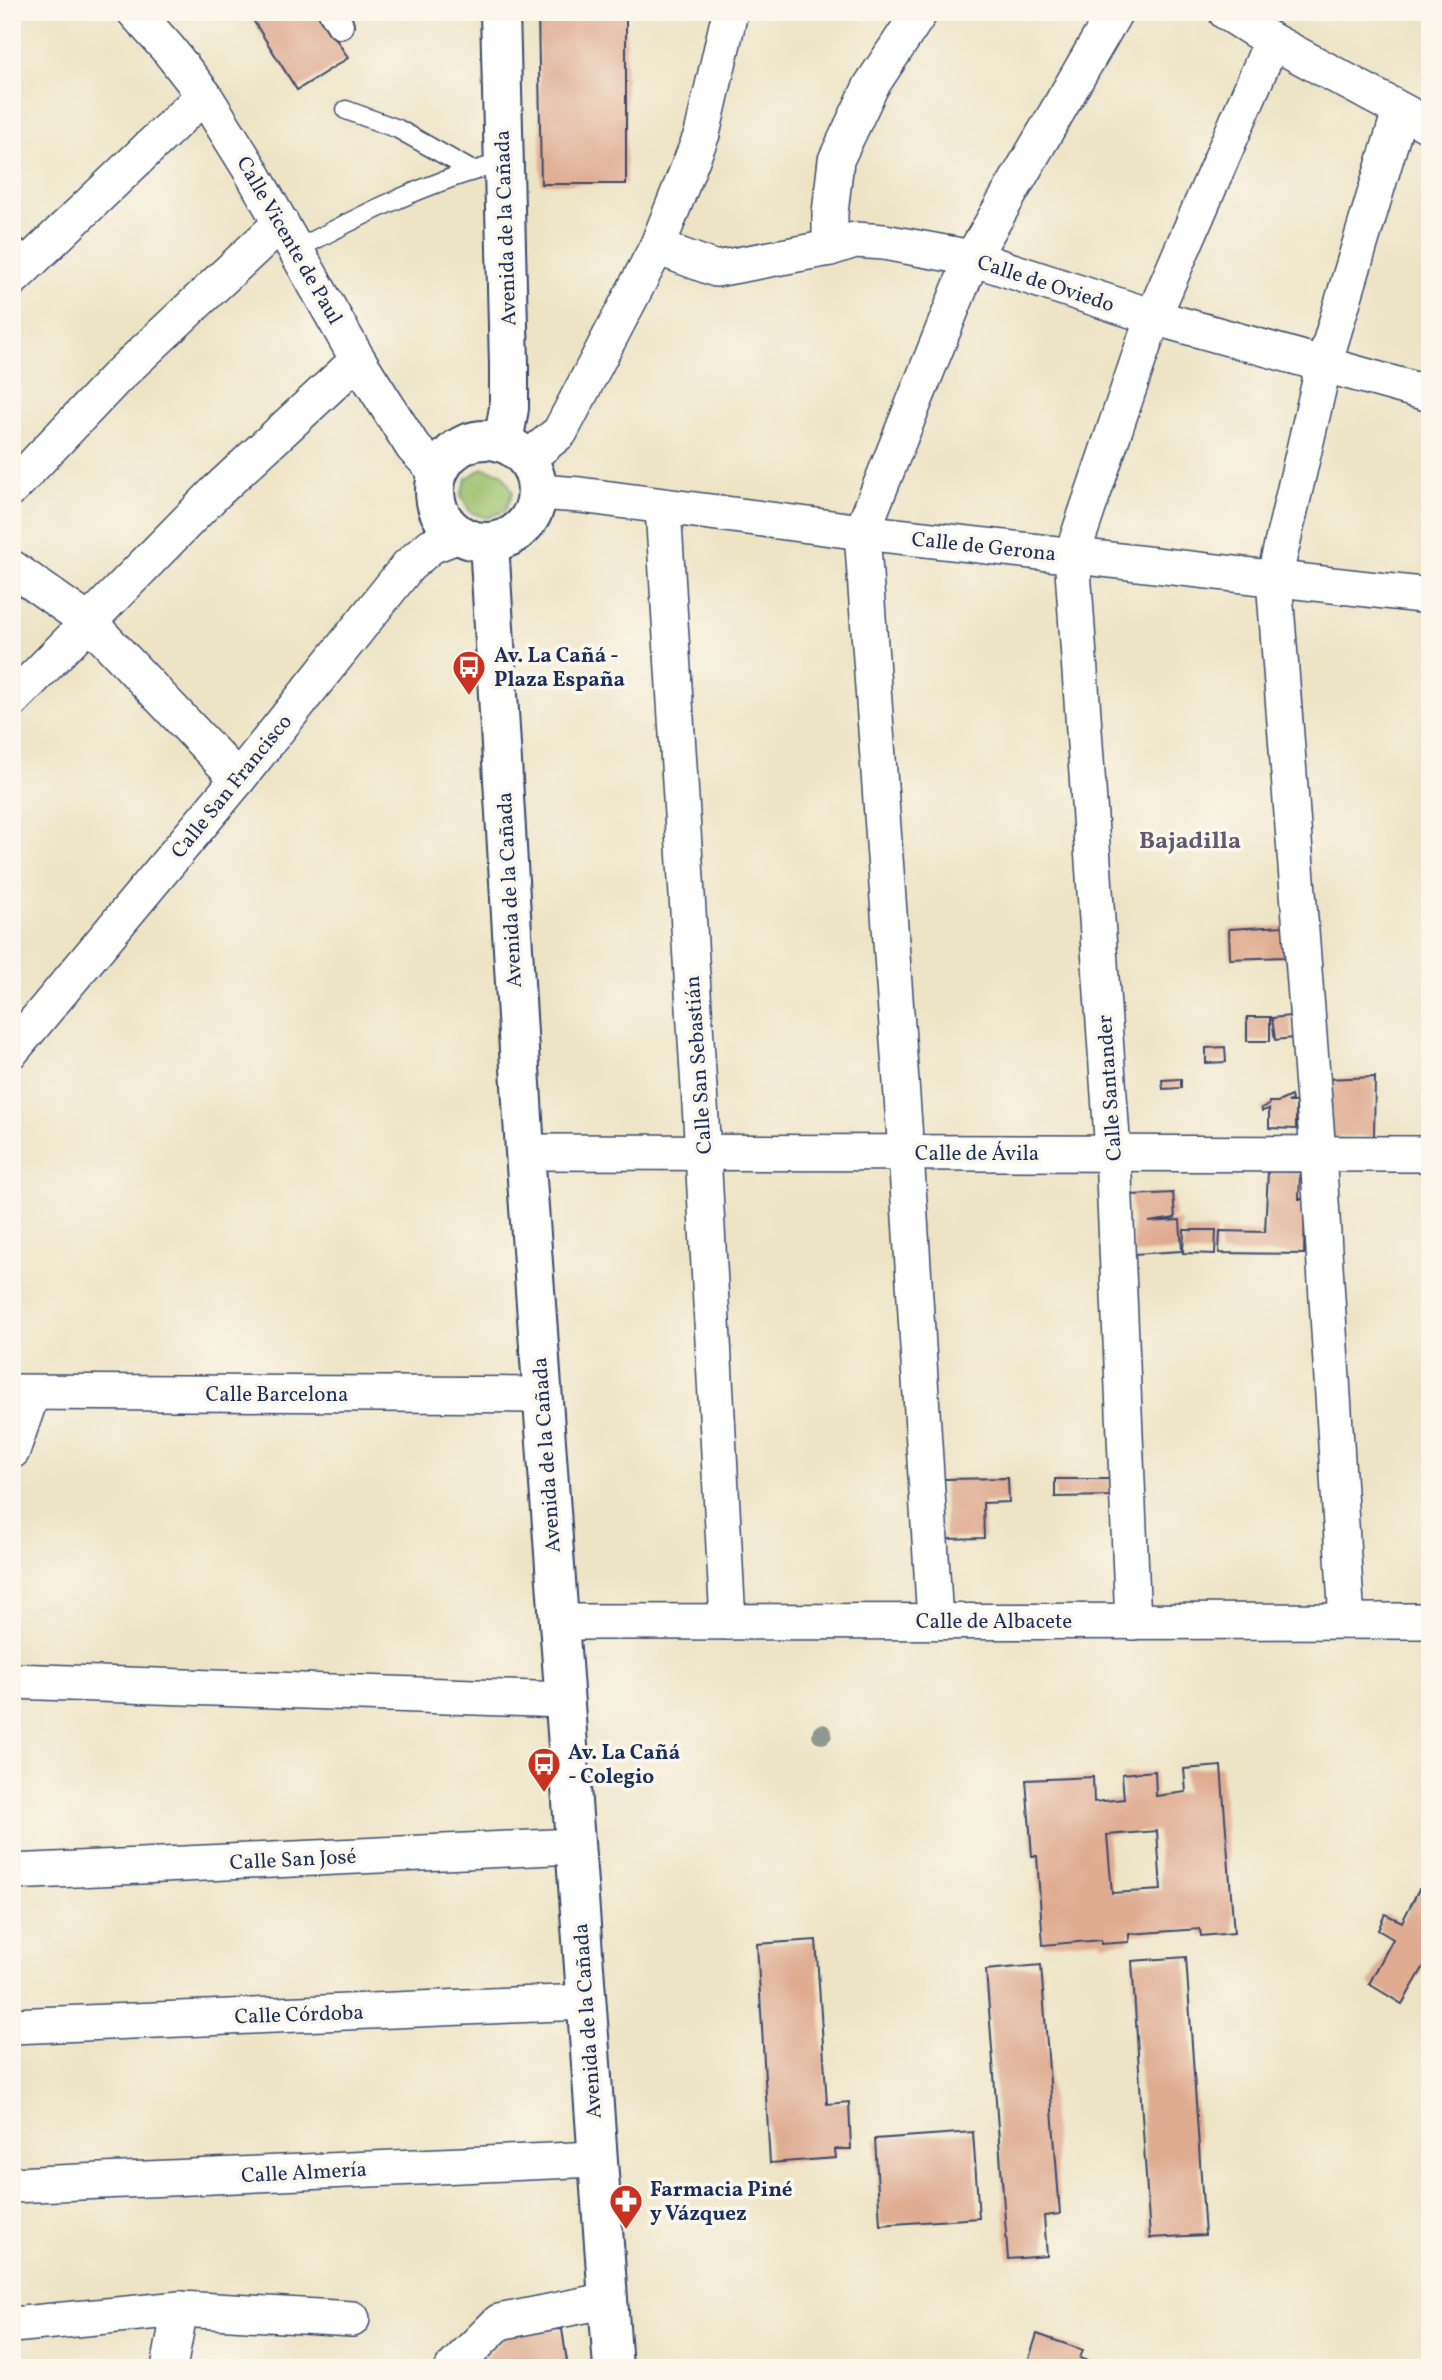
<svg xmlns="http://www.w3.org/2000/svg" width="1442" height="2380" viewBox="0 0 1442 2380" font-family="Vollkorn,serif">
  <rect width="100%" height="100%" fill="#fbf7ec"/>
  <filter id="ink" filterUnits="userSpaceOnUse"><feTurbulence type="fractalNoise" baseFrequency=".0143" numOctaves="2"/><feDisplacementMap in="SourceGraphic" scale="14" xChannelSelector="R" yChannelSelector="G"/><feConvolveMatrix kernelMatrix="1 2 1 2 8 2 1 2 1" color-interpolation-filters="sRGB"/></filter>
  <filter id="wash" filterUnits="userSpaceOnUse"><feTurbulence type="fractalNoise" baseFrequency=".00686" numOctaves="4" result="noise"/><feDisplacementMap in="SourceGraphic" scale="28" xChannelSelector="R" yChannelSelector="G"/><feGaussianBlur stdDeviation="1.57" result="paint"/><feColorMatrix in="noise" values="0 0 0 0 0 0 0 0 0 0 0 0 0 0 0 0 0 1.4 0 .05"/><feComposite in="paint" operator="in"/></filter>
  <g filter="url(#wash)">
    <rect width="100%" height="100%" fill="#ede4c5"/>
    <polygon fill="#9cc06a" stroke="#5c7864" stroke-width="2" points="483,468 502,473 513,492 505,511 486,518 470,512 461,495 467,478"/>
    <g id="blocks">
      <g fill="#dfac91" fill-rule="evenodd">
        <polygon points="248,12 319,12 348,58 297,90"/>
        <polygon points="538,12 626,12 626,184 541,184"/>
        <polygon points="1284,926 1285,957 1230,959 1229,929"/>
        <polygon points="1290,1016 1293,1038 1275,1040 1272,1018"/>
        <rect x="1247" y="1017" width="23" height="24"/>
        <polygon points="1225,1047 1226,1062 1206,1063 1206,1048"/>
        <polygon points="1375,1077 1374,1137 1332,1137 1325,1079"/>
        <polygon points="1181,1079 1181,1088 1163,1089 1162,1080"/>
        <polygon points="1291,1096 1292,1100 1288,1102 1296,1102 1296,1129 1269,1128 1269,1109 1262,1111 1261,1108 1269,1105 1269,1102 1278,1102"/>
        <polygon points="1268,1171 1300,1172 1299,1199 1305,1199 1304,1254 1219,1253 1220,1231 1265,1232"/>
        <polygon points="1173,1193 1175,1218 1149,1222 1180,1220 1182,1251 1134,1254 1131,1195"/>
        <polygon points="1184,1230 1216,1230 1215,1254 1183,1253"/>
        <polygon points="1008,1478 1009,1502 983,1503 984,1538 945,1539 944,1479"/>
        <polygon points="1055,1479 1113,1479 1114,1496 1055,1497"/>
        <path d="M1221,1766L1234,1933L1201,1936L1200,1929L1129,1934V1942L1101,1944V1940L1043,1945L1037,1856H1032L1026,1780L1093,1777L1094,1802L1124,1799L1122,1774L1155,1771L1156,1796L1186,1792L1184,1769ZM1157,1831L1161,1890L1112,1893L1107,1835Z"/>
        <polygon points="1430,1886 1430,1956 1402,2004 1369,1984 1393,1939 1378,1930 1385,1914 1402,1922 1419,1889"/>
        <polygon points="816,1940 827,2104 849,2102 851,2149 835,2149 836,2158 770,2163 757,1944"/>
        <polygon points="1186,1957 1205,2235 1150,2238 1132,1961"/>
        <polygon points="1041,1965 1060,2214 1044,2216 1047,2256 1008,2259 986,1970"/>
        <polygon points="973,2132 979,2218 880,2225 875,2139"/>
        <polygon points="562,2329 568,2368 475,2368 511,2330"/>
        <polygon points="1037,2334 1083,2350 1080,2358 1106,2368 1026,2368"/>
      </g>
    </g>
  </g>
  <g filter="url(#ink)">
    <use href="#blocks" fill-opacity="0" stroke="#3a4a6d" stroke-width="2"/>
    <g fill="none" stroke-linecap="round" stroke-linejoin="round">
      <defs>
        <g id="service">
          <polyline points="346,110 398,129 471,170"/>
          <path d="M296,250C361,215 430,180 503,163"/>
        </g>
        <g id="pedestrian">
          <polyline points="332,12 340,25"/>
          <polyline points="12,249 27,264"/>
        </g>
        <g id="minor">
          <polyline points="135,12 169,50 204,95 250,169 358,360 413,447 438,473"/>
          <polyline points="1226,12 1272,41 1430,126"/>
          <polyline points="657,247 716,269 830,248 855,240 884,242 972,258 1153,317 1430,394"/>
          <polyline points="830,248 830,213 836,160 871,86 920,12"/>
          <polyline points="12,279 204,95"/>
          <polyline points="527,459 560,432 657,247 702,134 730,12"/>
          <polyline points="12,488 116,378 281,223"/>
          <polyline points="538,492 580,495 862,532 1430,596"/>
          <polyline points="663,508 703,1153 728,1622"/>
          <polyline points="12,568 90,623 238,779"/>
          <polyline points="12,700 216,492 358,360"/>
          <polyline points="12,1050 238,779 408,566 431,546 459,535"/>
          <polyline points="525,1152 1430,1154"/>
          <polyline points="12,1392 542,1395"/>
          <polyline points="12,1451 32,1393"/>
          <polyline points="935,1621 906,1153 862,532 972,258 1115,12"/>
          <polyline points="1347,1621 1318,1153 1274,579 1324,364 1400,111"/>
          <polyline points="558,1622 1430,1621"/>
          <polyline points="1133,1622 1113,1153 1072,555 1153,317 1272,41"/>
          <polyline points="12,1681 564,1700"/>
          <polyline points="12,1872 574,1846"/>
          <polyline points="12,2026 585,2002"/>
          <polyline points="12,2185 596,2159"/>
          <polyline points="12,2325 180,2309 352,2319"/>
          <polyline points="169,2368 180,2309"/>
          <polyline points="453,2368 499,2322 609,2300"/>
        </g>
        <g id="tertiary">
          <polyline points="500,12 509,365 509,408 503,443"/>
          <circle cx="486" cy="491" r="51"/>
          <polyline points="489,542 525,1152 613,2368"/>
        </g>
      </defs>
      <use href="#service" stroke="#3a4a6d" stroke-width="21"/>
      <use href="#pedestrian" stroke="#3a4a6d" stroke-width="30"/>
      <use href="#minor" stroke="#3a4a6d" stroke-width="38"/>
      <use href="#tertiary" stroke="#3a4a6d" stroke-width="42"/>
      <use href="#service" stroke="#fff" stroke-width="18"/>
      <use href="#pedestrian" stroke="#fff" stroke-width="26"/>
      <use href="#minor" stroke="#fff" stroke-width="35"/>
      <use href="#tertiary" stroke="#fff" stroke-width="38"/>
    </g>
    <circle fill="#8f988f" cx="822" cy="1734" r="10"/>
  </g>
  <defs>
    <symbol id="bus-pin" viewBox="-11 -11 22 30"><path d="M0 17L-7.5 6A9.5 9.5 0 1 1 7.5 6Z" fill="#c8321e" stroke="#fbf7ec"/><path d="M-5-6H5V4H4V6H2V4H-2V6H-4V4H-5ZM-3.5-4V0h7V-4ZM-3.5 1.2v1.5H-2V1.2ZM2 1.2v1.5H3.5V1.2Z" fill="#fff"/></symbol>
    <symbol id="pharmacy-pin" viewBox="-11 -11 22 30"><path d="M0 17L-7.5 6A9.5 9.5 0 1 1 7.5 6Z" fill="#c8321e" stroke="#fbf7ec"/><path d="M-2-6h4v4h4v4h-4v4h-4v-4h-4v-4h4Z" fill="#fff"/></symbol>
  </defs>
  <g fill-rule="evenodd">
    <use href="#bus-pin" x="450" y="648" width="38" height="52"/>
    <use href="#bus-pin" x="525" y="1745" width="38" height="52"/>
    <use href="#pharmacy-pin" x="607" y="2182" width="38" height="52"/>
  </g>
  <g text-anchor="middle" stroke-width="7" stroke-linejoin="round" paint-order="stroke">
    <g font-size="21" fill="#1b2f5e" stroke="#fbf7ec">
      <text transform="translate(505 228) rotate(-92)" y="7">Avenida de la Cañada</text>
      <text transform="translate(290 240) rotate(60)" y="7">Calle Vicente de Paul</text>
      <text transform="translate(1046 283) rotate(18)" y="7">Calle de Oviedo</text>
      <text transform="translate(984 546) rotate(6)" y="7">Calle de Gerona</text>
      <text transform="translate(231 786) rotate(-51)" y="7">Calle San Francisco</text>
      <text transform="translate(509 890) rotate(-93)" y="7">Avenida de la Cañada</text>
      <text transform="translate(698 1065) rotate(-94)" y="7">Calle San Sebastián</text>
      <text transform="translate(1109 1088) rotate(-94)" y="7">Calle Santander</text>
      <text x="977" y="1160">Calle de Ávila</text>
      <text x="277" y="1401">Calle Barcelona</text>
      <text transform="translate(546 1455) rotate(-94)" y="7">Avenida de la Cañada</text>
      <text x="994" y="1628">Calle de Albacete</text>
      <text transform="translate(293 1859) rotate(-3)" y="7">Calle San José</text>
      <text transform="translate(299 2014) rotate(-2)" y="7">Calle Córdoba</text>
      <text transform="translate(587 2021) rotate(-94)" y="7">Avenida de la Cañada</text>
      <text transform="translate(304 2172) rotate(-3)" y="7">Calle Almería</text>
    </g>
    <g font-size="21" font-weight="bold" fill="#1b2f5e" stroke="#fbf7ec" text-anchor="start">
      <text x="494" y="662">Av. La Cañá -<tspan x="494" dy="24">Plaza España</tspan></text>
      <text x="568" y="1759">Av. La Cañá<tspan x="568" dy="24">- Colegio</tspan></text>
      <text x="650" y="2196">Farmacia Piné<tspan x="650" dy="24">y Vázquez</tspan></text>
    </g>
    <g font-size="24" font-weight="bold" fill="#605b70" stroke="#fbf7ec">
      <text x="1190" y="848">Bajadilla</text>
    </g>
  </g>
  <rect width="1442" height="2380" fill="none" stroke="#fbf7ec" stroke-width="42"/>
</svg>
